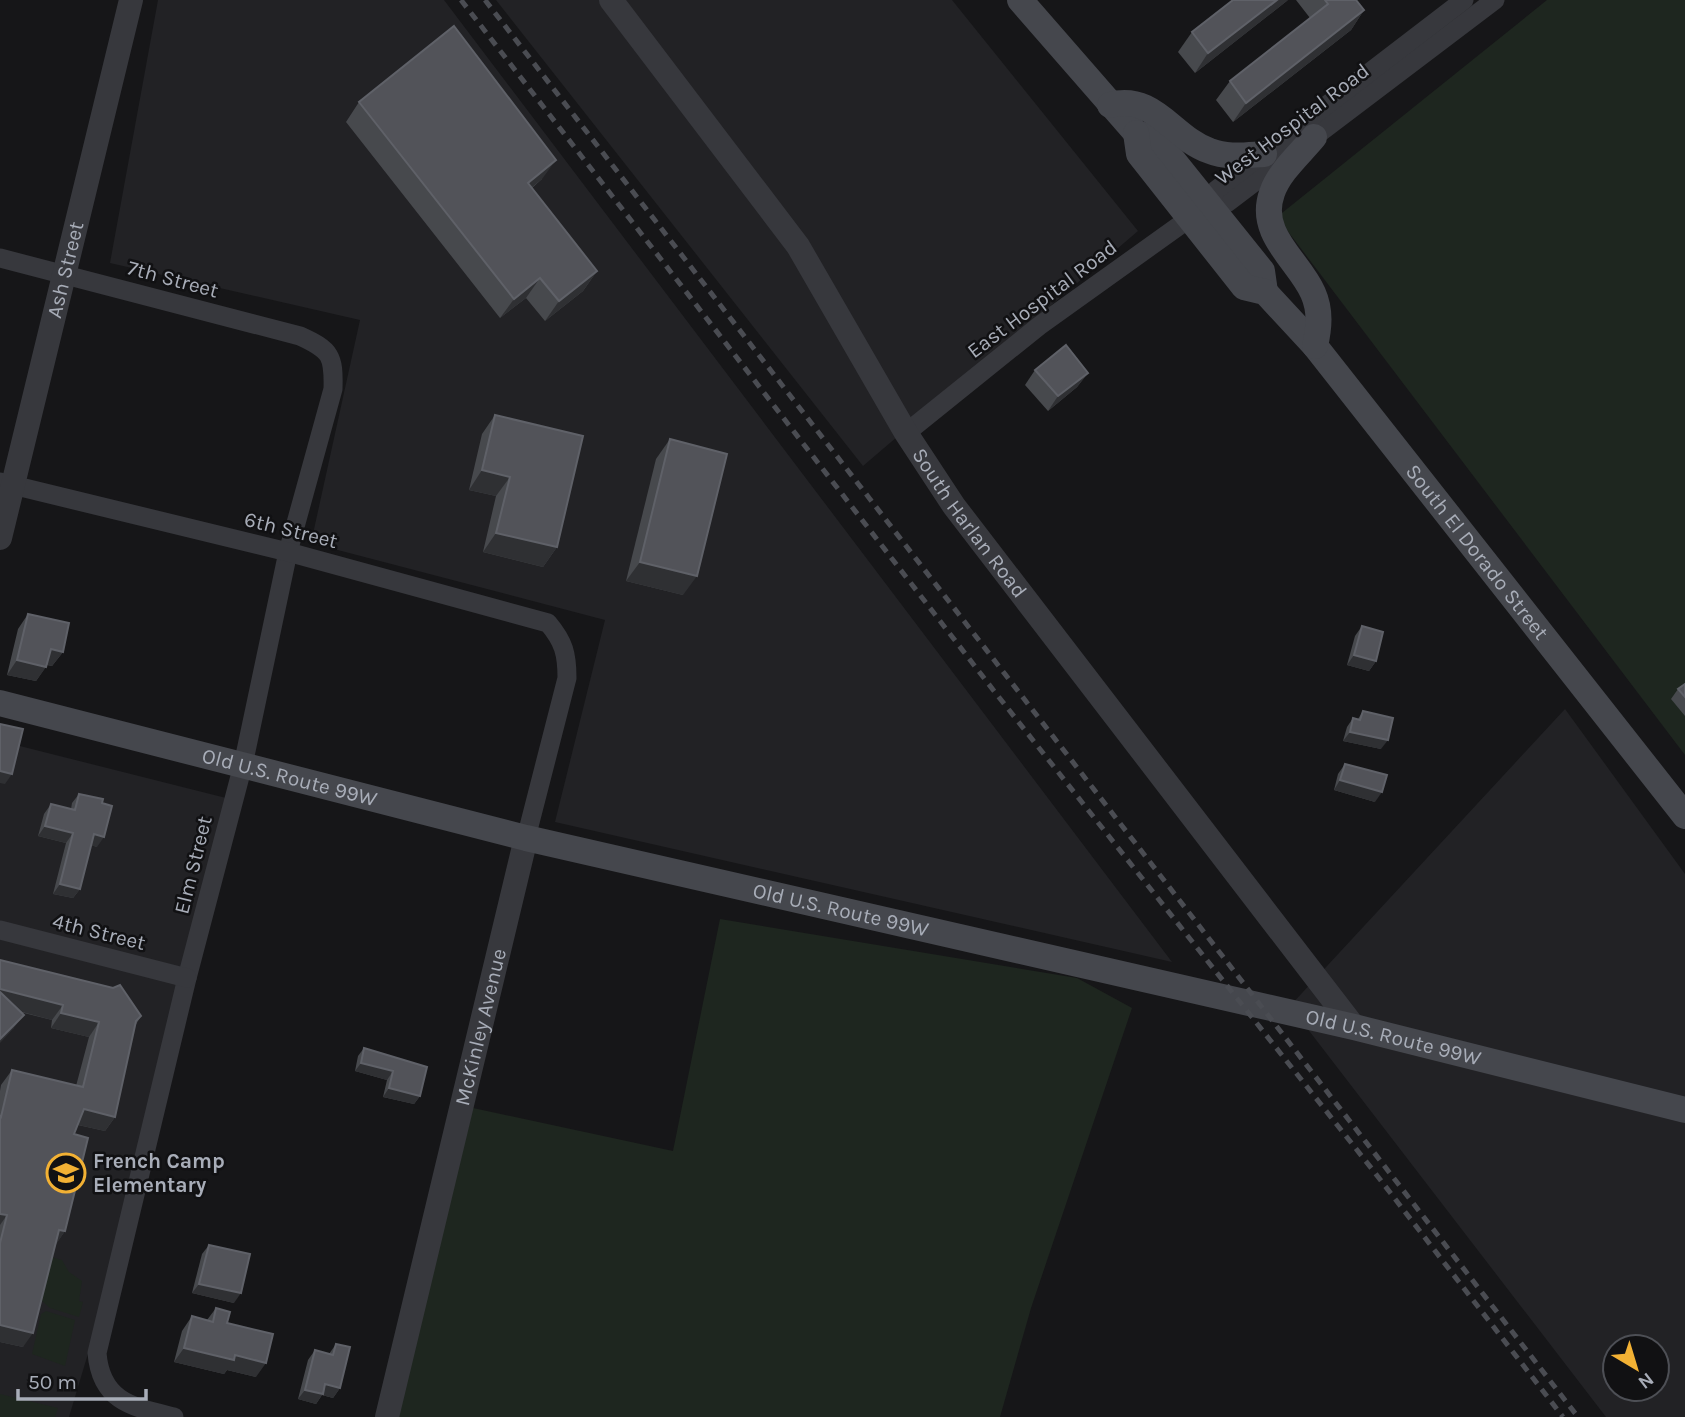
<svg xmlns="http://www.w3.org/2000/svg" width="1685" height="1417" viewBox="0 0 1685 1417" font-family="Karla,sans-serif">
  <rect width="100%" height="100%" fill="#161618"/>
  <g fill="#222225" fill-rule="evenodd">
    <polygon points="158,0 444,0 1172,962 555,822 605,620 311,543 360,320 110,263"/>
    <polygon points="496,0 952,0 1138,231 863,466"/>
    <path d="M1565,709L1685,874V1417H1606L1290,1006ZM1615,1347H1657V1389H1615Z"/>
    <polygon points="0,741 238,801 146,1160 69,1417 0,1417"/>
  </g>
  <g fill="#1e261f">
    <polygon points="1547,0 1685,0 1685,755 1277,217"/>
    <polygon points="720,919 1077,978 1132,1008 1031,1308 1000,1417 397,1417 473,1108 673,1151"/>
    <polygon points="51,1257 62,1260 69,1272 82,1281 79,1301 83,1302 79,1317 50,1308 42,1301"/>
    <polygon points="46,1311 75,1320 65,1366 32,1354 41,1314"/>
    <polygon points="0,1394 58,1408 55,1417 0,1417"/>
  </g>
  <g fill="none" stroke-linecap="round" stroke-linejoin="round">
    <g stroke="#37383d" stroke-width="19">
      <polyline points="1208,205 1227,203 1495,0"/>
      <path d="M0,258L300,336C331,350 334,356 333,389L288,552L243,765L187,978L97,1353C101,1402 133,1407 174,1417"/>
      <polyline points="906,433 1039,326 1208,205 1216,190 1464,0"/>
      <path d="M0,482L288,552L548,623C564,642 567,654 567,678L526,838"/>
      <polyline points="0,930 187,978"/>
    </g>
    <g stroke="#37383d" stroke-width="24">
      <path id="s1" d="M611,0L798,246L906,433L954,506L1354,1027"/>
      <path id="s2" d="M0,538L131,0"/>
      <path id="s3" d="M387,1417L526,838"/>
    </g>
    <g stroke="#45474d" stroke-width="26">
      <polyline points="1020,0 1136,133 1156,139 1262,271 1265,292"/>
      <path d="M1110,105C1155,93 1172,138 1210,151C1227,158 1246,155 1264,154"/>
      <path id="s4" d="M1136,133L1139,154L1244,287L1265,292L1315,346L1685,816"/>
      <path d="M1314,137C1300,154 1279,172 1272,193C1257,234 1299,261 1313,293C1321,311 1319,328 1315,346"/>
      <path id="s5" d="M0,703L526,838L1354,1027L1685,1110"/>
    </g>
    <g stroke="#4a4c52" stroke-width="5" stroke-dasharray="9 7" stroke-linecap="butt">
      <polyline points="461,0 994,691 1372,1169 1563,1417"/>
      <polyline points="485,0 1578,1417"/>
    </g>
  </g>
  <g fill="#47494d">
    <polygon points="1288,0 1195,73 1178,52 1192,32"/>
    <polygon points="1296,0 1356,0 1364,10 1351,30 1233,122 1216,100 1230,81 1310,18"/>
    <polygon points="359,102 542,179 532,188 597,271 583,291 545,321 526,298 500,318 346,122"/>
    <polygon points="1035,370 1088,373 1077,387 1048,411 1025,385"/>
    <polygon points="495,415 557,547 543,567 483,552 496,496 469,490 482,434"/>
    <polygon points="670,439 683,595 626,581 656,459"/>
    <polygon points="28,614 63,652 52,666 47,665 36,681 7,675 18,629"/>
    <polygon points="1362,626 1376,661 1369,671 1347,665 1355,636"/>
    <polygon points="1685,684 1685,716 1671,699 1678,689"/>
    <polygon points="1363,711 1381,749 1343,741 1347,727 1353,718 1358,719"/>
    <polygon points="1345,764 1375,802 1334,790 1338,774"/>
    <polygon points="79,794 97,847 91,845 80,889 73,898 53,894 66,843 38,836 44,814 51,804 71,809 72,803"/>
    <polygon points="0,960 141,1016 135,1026 115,1117 105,1131 78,1125 74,1134 65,1231 55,1245 23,1347 0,1342 0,1091 1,1085 12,1070 76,1086 89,1037 51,1028 52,1020 20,1012 13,1029"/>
    <polygon points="364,1048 420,1096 414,1104 383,1097 387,1080 355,1071 358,1056"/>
    <polygon points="209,1245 234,1303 192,1293 202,1254"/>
    <polygon points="216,1308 227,1323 256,1377 227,1370 224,1374 174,1362 182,1331 192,1316 207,1320"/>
    <polygon points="336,1344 340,1388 333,1398 322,1395 316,1404 298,1399 308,1360 315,1350 329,1354"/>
  </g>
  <g fill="#2f3033">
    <polygon points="1277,0 1288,0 1195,73 1208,53"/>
    <polygon points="1364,10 1351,30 1233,122 1246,103"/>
    <polygon points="556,160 542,179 514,202 528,183"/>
    <polygon points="597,271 583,291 545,321 559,301"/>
    <polygon points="540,278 526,298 500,318 514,299"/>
    <polygon points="1088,373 1077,387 1048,411 1058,396"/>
    <polygon points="482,470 510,477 496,496 469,490"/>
    <polygon points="496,533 557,547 543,567 483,552"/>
    <polygon points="640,562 697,576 683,595 626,581"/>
    <polygon points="51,649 63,652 52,666 40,663"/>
    <polygon points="1354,655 1376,661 1369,671 1347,665"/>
    <polygon points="17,660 46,667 36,681 7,675"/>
    <polygon points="1350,732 1388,740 1381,749 1343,741"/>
    <polygon points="0,771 12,774 5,784 0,783"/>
    <polygon points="1340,780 1382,792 1375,802 1334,790"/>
    <polygon points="45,826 73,833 66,843 38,836"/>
    <polygon points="94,834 104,837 97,847 87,844"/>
    <polygon points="60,884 80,889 73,898 53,894"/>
    <polygon points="0,989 63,1005 52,1020 0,1006"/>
    <polygon points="61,1013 99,1022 89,1037 51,1028"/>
    <polygon points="24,1015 13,1029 0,1043 0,1039"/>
    <polygon points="361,1063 393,1071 387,1080 355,1071"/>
    <polygon points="389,1088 420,1096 414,1104 383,1097"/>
    <polygon points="84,1109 115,1117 105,1131 74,1124"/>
    <polygon points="0,1214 7,1215 0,1225"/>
    <polygon points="59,1230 65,1231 55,1246"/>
    <polygon points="199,1284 241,1293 234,1303 192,1293"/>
    <polygon points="0,1325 33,1333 23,1347 0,1342"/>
    <polygon points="184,1348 235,1355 266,1363 256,1377 227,1370 224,1374 174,1362"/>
    <polygon points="325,1384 340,1388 333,1398 322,1395 316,1404 298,1399 305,1390"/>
  </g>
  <g fill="#525359" stroke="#5f6168" stroke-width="2">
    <polygon points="1233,0 1277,0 1208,53 1192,32"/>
    <polygon points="1325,0 1356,0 1364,10 1246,103 1230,81 1328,4"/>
    <polygon points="454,26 556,160 528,183 597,271 559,301 540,278 514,299 359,102"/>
    <polygon points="1066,345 1088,373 1058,396 1035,370"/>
    <polygon points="495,415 583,436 557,547 496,533 510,477 482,470"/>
    <polygon points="670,439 727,454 697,576 640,562"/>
    <polygon points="28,614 69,623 63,652 51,649 46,667 17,660"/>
    <polygon points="1362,626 1383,632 1376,661 1354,655"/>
    <polygon points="1685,684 1685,697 1678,689"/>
    <polygon points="1363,711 1393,718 1388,740 1350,732 1353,718 1360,720"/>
    <polygon points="0,724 23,729 12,774 0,771"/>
    <polygon points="1345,764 1387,775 1382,792 1340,780"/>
    <polygon points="79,794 103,799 102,803 112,806 104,837 94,834 80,889 60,884 73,833 45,826 51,804 75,810"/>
    <polygon points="0,960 113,988 120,985 141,1016 136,1021 115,1117 84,1109 74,1134 88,1138 65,1231 59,1230 33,1333 0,1325 0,1243 7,1215 0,1214 0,1116 1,1117 12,1070 83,1087 99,1022 61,1013 63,1005 0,989"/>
    <polygon points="0,992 24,1015 0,1039"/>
    <polygon points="364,1048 427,1067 420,1096 389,1088 393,1071 361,1063"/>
    <polygon points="209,1245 250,1254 241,1293 199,1284"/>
    <polygon points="216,1308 230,1312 227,1323 273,1334 266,1363 235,1355 234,1360 184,1348 192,1316 213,1322"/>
    <polygon points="336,1344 350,1347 340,1388 325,1384 323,1394 305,1390 315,1350 333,1355"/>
  </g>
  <defs>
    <symbol id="school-ring" viewBox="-11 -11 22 22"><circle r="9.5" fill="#111113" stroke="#f2b134" stroke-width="1.5"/><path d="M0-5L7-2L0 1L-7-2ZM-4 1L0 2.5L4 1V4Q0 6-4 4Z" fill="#f2b134"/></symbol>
  </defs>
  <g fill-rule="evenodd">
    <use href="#school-ring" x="44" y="1151" width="44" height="44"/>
  </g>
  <g text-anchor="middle" stroke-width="5" stroke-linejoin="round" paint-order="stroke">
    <g font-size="21" fill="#a8adb8" stroke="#111113">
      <text transform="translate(1292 124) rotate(-37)" y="7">West Hospital Road</text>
      <text dy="7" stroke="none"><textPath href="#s2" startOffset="276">Ash Street</textPath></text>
      <text transform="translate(173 279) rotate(15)" y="7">7th Street</text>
      <text transform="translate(1042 299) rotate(-37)" y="7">East Hospital Road</text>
      <text dy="7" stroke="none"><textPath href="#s1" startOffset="635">South Harlan Road</textPath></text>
      <text transform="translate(291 530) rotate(14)" y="7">6th Street</text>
      <text dy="7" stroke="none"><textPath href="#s4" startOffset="548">South El Dorado Street</textPath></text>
      <text dy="7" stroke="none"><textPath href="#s5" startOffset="299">Old U.S. Route 99W</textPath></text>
      <text transform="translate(193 865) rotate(-76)" y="7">Elm Street</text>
      <text dy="7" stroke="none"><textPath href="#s5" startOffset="866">Old U.S. Route 99W</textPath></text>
      <text transform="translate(99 932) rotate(14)" y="7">4th Street</text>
      <text dy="7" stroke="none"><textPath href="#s3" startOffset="401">McKinley Avenue</textPath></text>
      <text dy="7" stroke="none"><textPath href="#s5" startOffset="1433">Old U.S. Route 99W</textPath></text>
    </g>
    <g font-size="21" font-weight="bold" fill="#a8adb8" stroke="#111113" text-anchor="start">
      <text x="93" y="1168">French Camp<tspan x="93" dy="24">Elementary</tspan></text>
    </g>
  </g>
  <g transform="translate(1636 1368) rotate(142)"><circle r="33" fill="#111113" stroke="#4d4f55" stroke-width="2"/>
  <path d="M0-5L12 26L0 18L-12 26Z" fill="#f2b134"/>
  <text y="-10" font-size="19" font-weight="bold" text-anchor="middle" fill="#a8adb8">N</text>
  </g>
  <path d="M18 1389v10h128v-10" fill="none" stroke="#a8adb8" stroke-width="3.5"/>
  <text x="28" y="1389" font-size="21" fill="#a8adb8" stroke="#111113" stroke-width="5" paint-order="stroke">50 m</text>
</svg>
